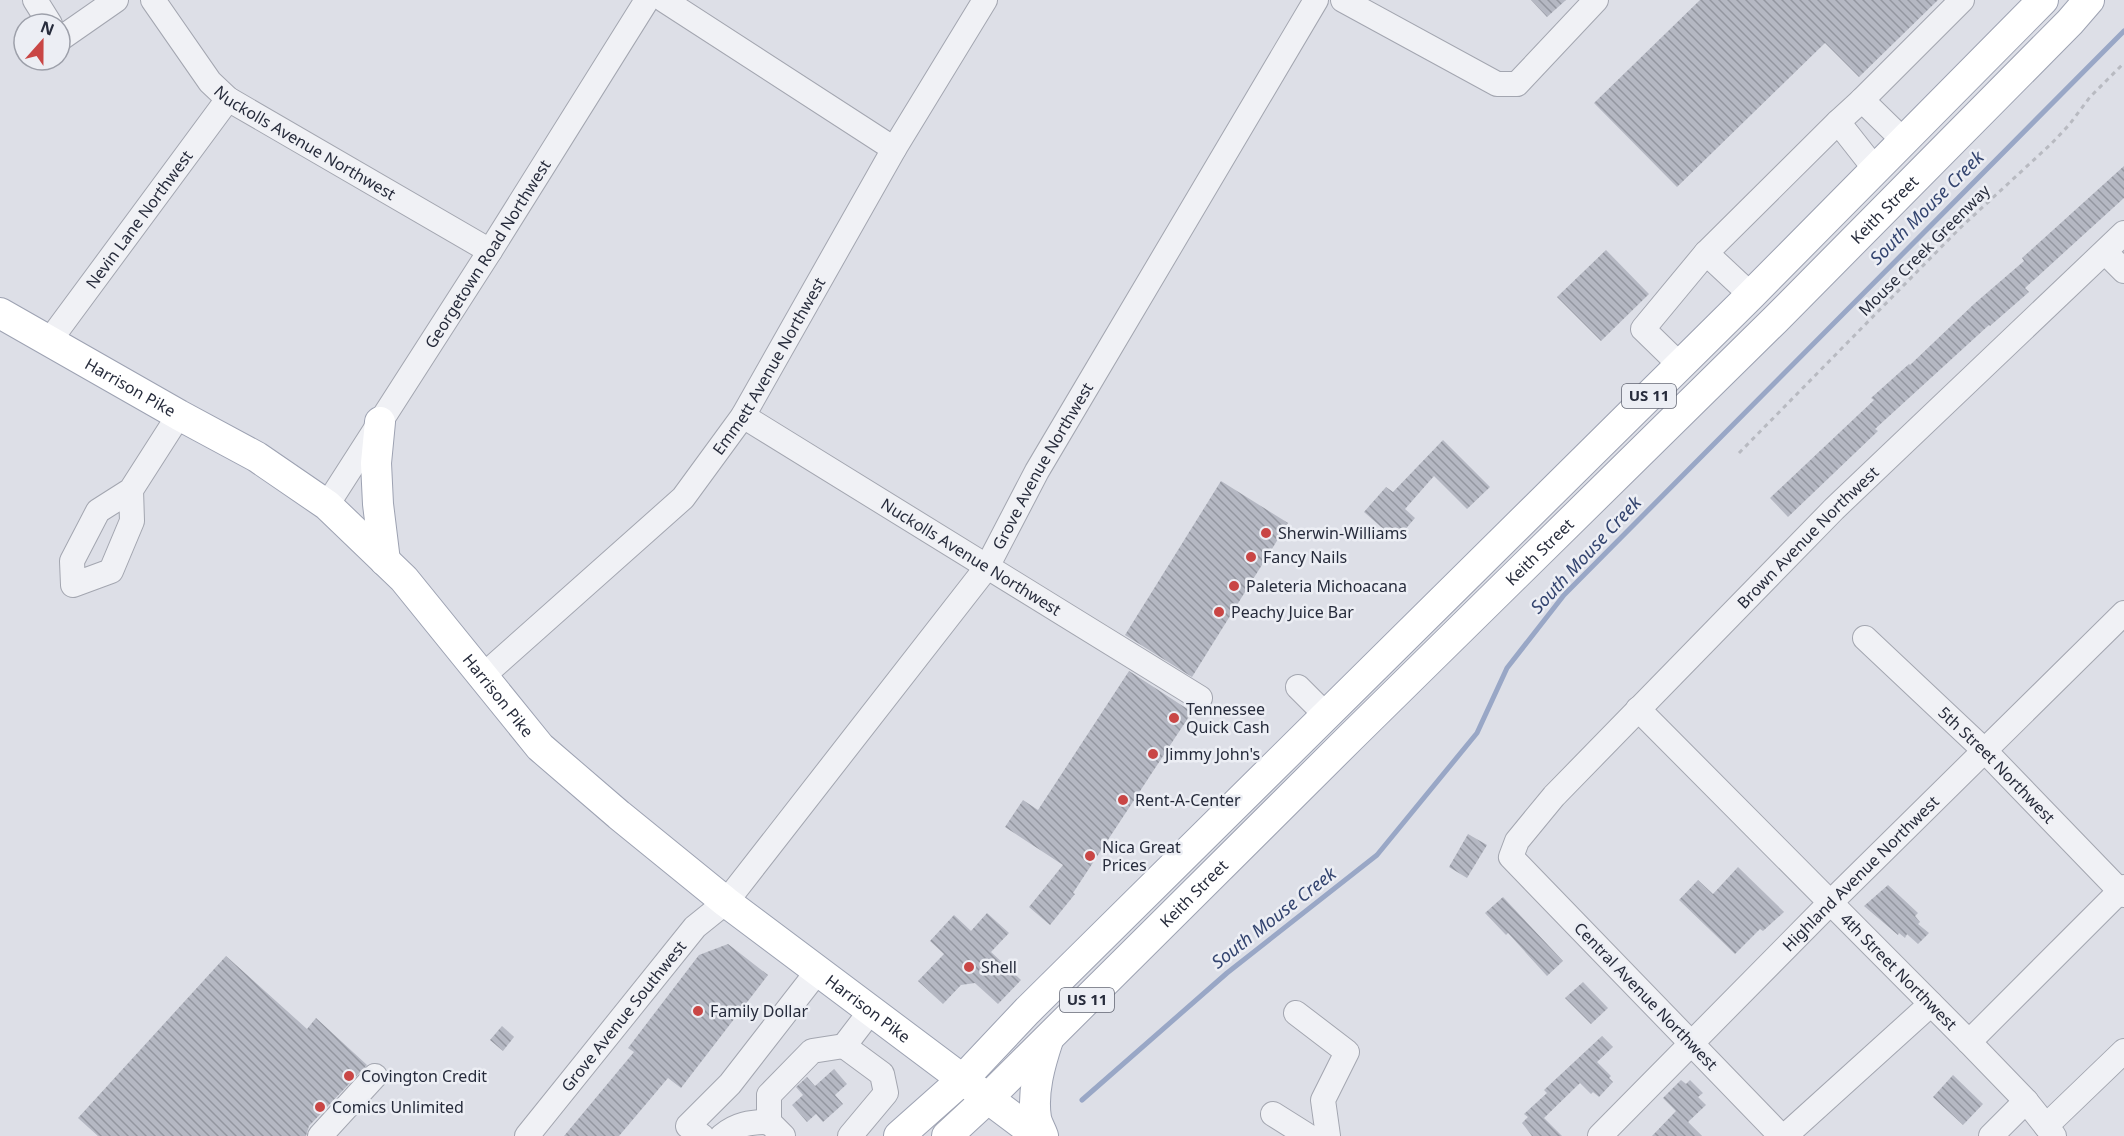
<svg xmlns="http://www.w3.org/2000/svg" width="2124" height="1136" viewBox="0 0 2124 1136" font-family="'Noto Sans',sans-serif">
  <defs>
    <pattern id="building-back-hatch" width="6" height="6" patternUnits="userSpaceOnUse" patternTransform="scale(1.5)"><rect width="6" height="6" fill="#b5b8c3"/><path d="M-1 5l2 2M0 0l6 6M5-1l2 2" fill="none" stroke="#9396a0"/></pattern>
  </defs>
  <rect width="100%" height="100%" fill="#dddfe7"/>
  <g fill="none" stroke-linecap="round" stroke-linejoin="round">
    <polyline stroke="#99a7c6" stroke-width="5" points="1082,1100 1227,973 1377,855 1477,733 1507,668 1564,595 2124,31"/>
  </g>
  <g fill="url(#building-back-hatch)">
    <polygon points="1531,0 1566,0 1547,17"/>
    <polygon points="1700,0 1938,0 1859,77 1825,43 1677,187 1594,103"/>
    <polygon points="2124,166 2124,198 2025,288 2029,292 1990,326 1989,325 1875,429 1878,431 1788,517 1770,498 1874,400 1871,398 1909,364 1910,365 1974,304 2024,261 2022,258"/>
    <polygon points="1606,250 1649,294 1601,341 1557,297"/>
    <polygon points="1443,440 1490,487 1467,509 1434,476 1405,509 1415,518 1396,540 1364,512 1386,487 1393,492"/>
    <polygon points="1221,481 1288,523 1192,677 1125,635"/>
    <polygon points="1129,671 1192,712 1073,893 1075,894 1050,925 1029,907 1063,865 1005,827 1023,800 1038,810"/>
    <polygon points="1468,834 1487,845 1467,878 1449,867"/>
    <polygon points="1738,867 1784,912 1763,931 1760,929 1735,954 1679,900 1698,880 1713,894"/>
    <polygon points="1888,885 1918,913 1915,916 1920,922 1918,924 1929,933 1918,944 1907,934 1905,938 1899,933 1898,935 1864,906"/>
    <polygon points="1503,897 1563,961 1547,976 1508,933 1506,935 1485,913"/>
    <polygon points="987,913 1009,933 991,952 1021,980 998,1004 975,983 961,985 943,1004 918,981 944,954 930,941 954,915 971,931"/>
    <polygon points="728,944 768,975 681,1088 668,1078 619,1136 564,1136 634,1052 628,1048 699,955"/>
    <polygon points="226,956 307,1029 316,1018 367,1065 309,1126 306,1136 98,1136 78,1118"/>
    <polygon points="1583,982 1608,1008 1591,1024 1565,998"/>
    <polygon points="502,1026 514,1037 503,1051 490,1040"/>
    <polygon points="1602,1036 1613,1047 1597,1062 1611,1076 1609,1078 1613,1082 1599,1097 1593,1092 1591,1094 1580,1083 1544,1118 1562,1136 1532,1136 1522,1123 1528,1117 1524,1114 1547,1093 1544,1090"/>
    <polygon points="834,1069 847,1084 835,1095 843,1104 823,1122 816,1114 807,1122 792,1105 803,1095 796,1087 807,1077 815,1086"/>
    <polygon points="1953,1075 1983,1104 1963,1125 1933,1097"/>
    <polygon points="1681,1080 1686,1084 1690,1080 1703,1093 1698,1097 1706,1105 1688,1122 1702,1136 1652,1136 1676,1111 1663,1098"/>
  </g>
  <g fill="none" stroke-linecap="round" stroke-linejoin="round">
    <defs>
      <g id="minor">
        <polyline points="35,0 50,24"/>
        <path id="s1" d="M153,0L210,82L228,99L490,251"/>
        <polyline points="664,0 894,149"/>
        <polyline points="1343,0 1497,84 1517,84 1596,0"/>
        <polyline points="60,39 116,0"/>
        <polyline points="1862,100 1904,141"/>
        <polyline points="1875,169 1838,122 1862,100 1962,0"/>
        <polyline points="2105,252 2124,271"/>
        <polyline points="1751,295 1706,253 1838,122"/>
        <path id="s2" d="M50,340L228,99"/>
        <polyline points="1680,365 1643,329 1706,253"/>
        <path id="s3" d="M743,416L1200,698"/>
        <polyline points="131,490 132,521 111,571 73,585 72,561 98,511 131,490 179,415"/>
        <path id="s4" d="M327,505L490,251L647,0"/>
        <path id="s5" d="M1865,638L1985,751L2124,895"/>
        <path id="s6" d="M484,675L683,498L743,416L894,149L985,0"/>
        <polyline points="1298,687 1327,716"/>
        <path id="s7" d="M1638,709L1969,1042L2026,1101L2054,1136"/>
        <polyline points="1296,1013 1347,1052 1323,1100 1328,1136"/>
        <polyline points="1969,1042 2124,887"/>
        <polyline points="1273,1114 1308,1136"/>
        <polyline points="2046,1126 2124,1051"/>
        <polyline points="320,1136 375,1076"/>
        <path id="s8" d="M527,1136L695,927L726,902L987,567L1037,471L1316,0"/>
        <polyline points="702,1136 688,1126 730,1084 817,972"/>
        <path d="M722,1136C736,1124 750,1122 769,1122"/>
        <polyline points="783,1136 769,1122 769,1095 812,1051 844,1046"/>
        <polyline points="850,1136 886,1093 882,1074 844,1046 870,1012"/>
        <path id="s9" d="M1600,1136L1831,902L2124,613"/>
        <path id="s10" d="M1781,1136L1511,857L1517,841L1554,796L1834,509L2124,233"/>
        <polyline points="1785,1136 1931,1004"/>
        <polyline points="1991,1136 2026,1101"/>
      </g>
      <g id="major">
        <path id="s11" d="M0,313L179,415L257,457L327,505L404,579L540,747L619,815L726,902L1038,1136"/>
        <polyline points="380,422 376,463 378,504 385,561"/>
        <polyline points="899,1136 962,1080 1027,1011 1751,295 2043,0"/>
        <path id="s12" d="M947,1136L987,1099L1349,739L1775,320L2070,22L2089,0"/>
        <path d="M1043,1136C1041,1130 1037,1124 1036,1118C1032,1092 1040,1064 1048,1040"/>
      </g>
    </defs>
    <use href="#minor" stroke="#a3a6b0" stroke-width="26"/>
    <use href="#major" stroke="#9da2b2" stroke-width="32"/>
    <polyline stroke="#b8bac1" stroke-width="3" stroke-dasharray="4.5 4.5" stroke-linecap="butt" points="1739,453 1959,229 2051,144 2069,125 2090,97 2124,63"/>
    <use href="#minor" stroke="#f0f1f5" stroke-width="24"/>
    <use href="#major" stroke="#fff" stroke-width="30"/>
  </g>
  <g fill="#c94645" stroke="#eceef4" stroke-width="2">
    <circle cx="1266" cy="533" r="6"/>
    <circle cx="1251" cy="557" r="6"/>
    <circle cx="1234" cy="586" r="6"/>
    <circle cx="1219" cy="612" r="6"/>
    <circle cx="1174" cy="718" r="6"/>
    <circle cx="1153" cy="754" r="6"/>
    <circle cx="1123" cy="800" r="6"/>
    <circle cx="1090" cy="856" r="6"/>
    <circle cx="969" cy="967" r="6"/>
    <circle cx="698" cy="1011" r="6"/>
    <circle cx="349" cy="1076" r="6"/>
    <circle cx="320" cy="1107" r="6"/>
  </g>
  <g text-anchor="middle" stroke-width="5" stroke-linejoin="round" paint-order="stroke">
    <g fill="#eceef4" stroke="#626673" stroke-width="1.5">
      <rect x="1622" y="384" width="54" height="24" rx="4.5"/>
      <rect x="1060" y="988" width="54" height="24" rx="4.5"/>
    </g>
    <g font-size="15" font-weight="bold" fill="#272c3c">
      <text x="1649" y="401">US 11</text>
      <text x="1087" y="1005">US 11</text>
    </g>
    <g font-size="16" fill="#272c3c" stroke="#eceef4">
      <text dy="6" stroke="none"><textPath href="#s1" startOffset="213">Nuckolls Avenue Northwest</textPath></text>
      <text dy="6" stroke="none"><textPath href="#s12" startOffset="1318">Keith Street</textPath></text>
      <text dy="6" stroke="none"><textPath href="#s2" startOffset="150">Nevin Lane Northwest</textPath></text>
      <text transform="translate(1924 250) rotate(-45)" y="6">Mouse Creek Greenway</text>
      <text dy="6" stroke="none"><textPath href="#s4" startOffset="298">Georgetown Road Northwest</textPath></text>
      <text dy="6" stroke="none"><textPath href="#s6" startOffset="424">Emmett Avenue Northwest</textPath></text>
      <text dy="6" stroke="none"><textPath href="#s11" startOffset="150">Harrison Pike</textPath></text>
      <text dy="6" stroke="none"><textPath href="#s8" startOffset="848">Grove Avenue Northwest</textPath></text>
      <text dy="6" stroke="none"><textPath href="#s10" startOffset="826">Brown Avenue Northwest</textPath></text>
      <text dy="6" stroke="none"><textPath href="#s12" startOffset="832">Keith Street</textPath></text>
      <text dy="6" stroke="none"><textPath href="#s3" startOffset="268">Nuckolls Avenue Northwest</textPath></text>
      <text dy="6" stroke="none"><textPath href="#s11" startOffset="636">Harrison Pike</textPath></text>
      <text dy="6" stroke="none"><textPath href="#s5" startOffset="183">5th Street Northwest</textPath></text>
      <text dy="6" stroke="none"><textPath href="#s9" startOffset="370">Highland Avenue Northwest</textPath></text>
      <text dy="6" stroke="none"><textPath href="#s12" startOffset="346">Keith Street</textPath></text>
      <text dy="6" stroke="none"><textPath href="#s7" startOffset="370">4th Street Northwest</textPath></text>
      <text transform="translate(1646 996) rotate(46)" y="6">Central Avenue Northwest</text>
      <text dy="6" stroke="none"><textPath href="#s11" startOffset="1122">Harrison Pike</textPath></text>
      <text dy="6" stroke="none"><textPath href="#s8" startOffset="154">Grove Avenue Southwest</textPath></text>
    </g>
    <g font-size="16" fill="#272c3c" stroke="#eceef4" text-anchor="start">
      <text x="1278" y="539">Sherwin-Williams</text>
      <text x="1263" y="563">Fancy Nails</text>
      <text x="1246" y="592">Paleteria Michoacana</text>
      <text x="1231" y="618">Peachy Juice Bar</text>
      <text x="1186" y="715">Tennessee<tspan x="1186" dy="18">Quick Cash</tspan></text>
      <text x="1165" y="760">Jimmy John's</text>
      <text x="1135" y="806">Rent-A-Center</text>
      <text x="1102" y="853">Nica Great<tspan x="1102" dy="18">Prices</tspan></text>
      <text x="981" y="973">Shell</text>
      <text x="710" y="1017">Family Dollar</text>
      <text x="361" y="1082">Covington Credit</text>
      <text x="332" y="1113">Comics Unlimited</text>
    </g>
    <g font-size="18" font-style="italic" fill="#33446f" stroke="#eceef4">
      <text transform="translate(1927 208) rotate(-45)" y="6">South Mouse Creek</text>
      <text transform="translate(1586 555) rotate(-47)" y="6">South Mouse Creek</text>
      <text transform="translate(1274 918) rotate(-38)" y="6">South Mouse Creek</text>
    </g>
  </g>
  <g transform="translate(42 42) rotate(21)"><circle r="28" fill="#eceef4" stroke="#9da0aa" stroke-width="1.5"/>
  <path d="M0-4.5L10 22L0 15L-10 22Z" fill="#c94645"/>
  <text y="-9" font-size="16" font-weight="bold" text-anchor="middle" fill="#272c3c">N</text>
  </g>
</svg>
